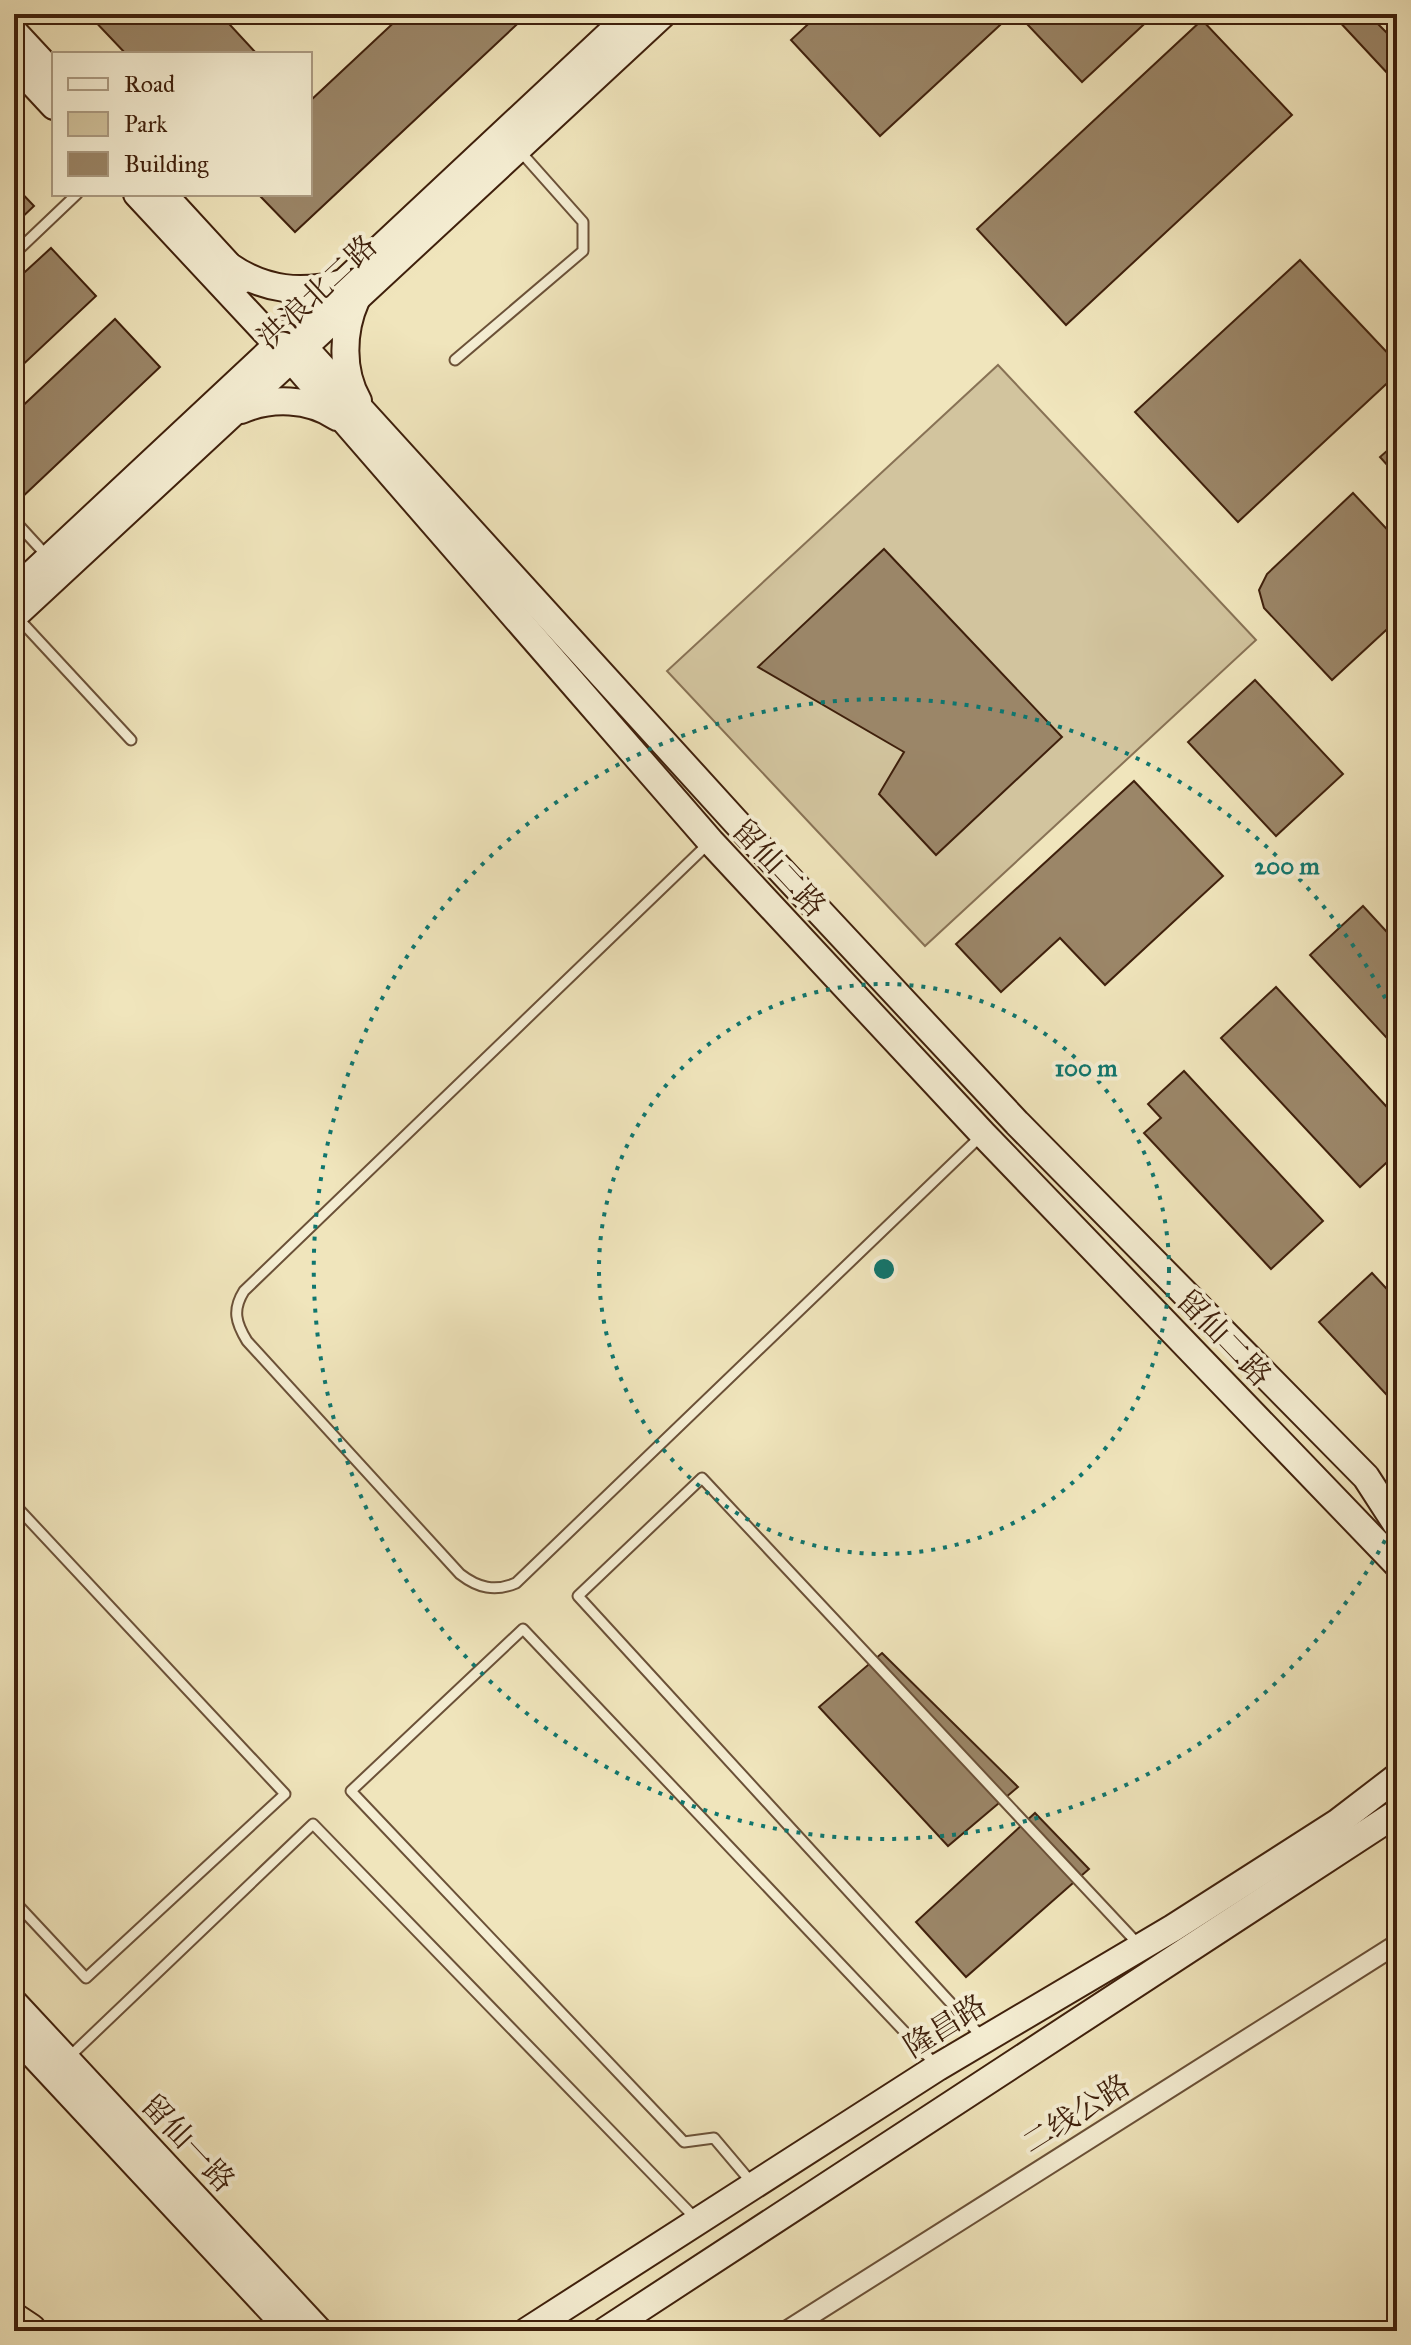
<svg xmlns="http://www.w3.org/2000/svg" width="1411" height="2345" viewBox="0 0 1411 2345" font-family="'IM FELL Great Primer','Noto Serif SC',serif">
  <rect width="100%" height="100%" fill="#f0e5bc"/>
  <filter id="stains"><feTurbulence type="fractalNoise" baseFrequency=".0025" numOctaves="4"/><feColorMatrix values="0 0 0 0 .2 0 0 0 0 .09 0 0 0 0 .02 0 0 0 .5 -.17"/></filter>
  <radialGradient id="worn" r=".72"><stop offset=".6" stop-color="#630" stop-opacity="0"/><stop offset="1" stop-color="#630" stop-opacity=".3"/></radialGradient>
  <polygon fill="#d2c49e" stroke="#887255" stroke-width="2" points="998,365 1256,640 925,946 667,671"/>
  <g fill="#9b8668" stroke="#3f200c" stroke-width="2">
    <polygon points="88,14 220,14 257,54 126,54"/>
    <polygon points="403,14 528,14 295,232 258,194 310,194 310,101"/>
    <polygon points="819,14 1012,14 880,136 791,40"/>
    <polygon points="1037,14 1155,14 1082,82 1027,24"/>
    <polygon points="1341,14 1391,14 1379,25 1387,33 1397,23 1397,70 1390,76 1336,18"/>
    <polygon points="1202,20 1292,115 1066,325 977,229"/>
    <polygon points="14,185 34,206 14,225"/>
    <polygon points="51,248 96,296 14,373 14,282"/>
    <polygon points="1300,260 1397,363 1397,374 1238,522 1135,412"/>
    <polygon points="115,319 160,367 18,501 14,496 14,414"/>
    <polygon points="1397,442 1397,476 1380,457"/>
    <polygon points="1353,493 1397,540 1397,620 1332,680 1264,608 1259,590 1267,574"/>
    <polygon points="884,549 1062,737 936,855 879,794 904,752 758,667"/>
    <polygon points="1255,680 1343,774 1276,836 1188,742"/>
    <polygon points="1134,781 1223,876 1105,985 1060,938 1001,992 956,944"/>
    <polygon points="1363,906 1397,943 1397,1049 1310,955"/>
    <polygon points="1276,987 1397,1118 1397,1153 1360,1187 1221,1038"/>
    <polygon points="1184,1071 1323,1221 1271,1269 1144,1133 1161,1118 1148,1104"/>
    <polygon points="1372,1273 1397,1300 1397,1406 1319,1322"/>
    <polygon points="882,1653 1018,1787 948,1846 819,1707"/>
    <polygon points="1035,1813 1089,1869 966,1977 916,1922"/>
  </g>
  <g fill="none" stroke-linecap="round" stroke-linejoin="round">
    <defs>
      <g id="lane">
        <polyline points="14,254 77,194"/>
        <polyline points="455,360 583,251 583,222 519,150"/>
        <polyline points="14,520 47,556"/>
        <polyline points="17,617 131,740"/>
        <path d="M709,843L244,1291C232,1310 236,1323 247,1341L460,1574C478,1588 495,1592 516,1583L981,1136"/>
        <polyline points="14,1504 285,1794 86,1978 14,1901"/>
        <polyline points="981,2036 578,1596 702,1478 1139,1945"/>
        <polyline points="68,2058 313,1824 696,2219"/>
        <polyline points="752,2183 714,2138 684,2142 351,1791 523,1629 936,2065"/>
      </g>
      <polyline id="street" points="786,2331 1397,1944"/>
      <g id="secondary">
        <polyline points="14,32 54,75"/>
        <polyline points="14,63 54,106"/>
        <polyline points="137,194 291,359 711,842 983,1134 1397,1564"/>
        <polyline points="163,194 242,280"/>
        <path d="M229,266C265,291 302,294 343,283"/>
        <path d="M356,300C342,331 341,371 358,401"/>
        <polyline points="301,344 735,821 1017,1123 1366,1477 1397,1525"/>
        <path d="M241,410C271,397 309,398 337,417"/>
        <polyline points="14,591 631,14"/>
        <polyline points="14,616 663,14"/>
        <polyline points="14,2003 319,2331"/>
        <polyline points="14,2034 291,2331"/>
        <polyline points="527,2331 938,2067 1173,1928 1337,1823 1397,1777"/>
        <polyline points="605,2331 1397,1813"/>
      </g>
      <polyline id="highway" points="14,2321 29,2331"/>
    </defs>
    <use href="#lane" stroke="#6b5138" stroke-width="13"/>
    <use href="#street" stroke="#6b5138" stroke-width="22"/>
    <use href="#secondary" stroke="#3f200c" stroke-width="30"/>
    <use href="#highway" stroke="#3f200c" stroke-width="38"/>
    <use href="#lane" stroke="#f5eed3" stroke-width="9"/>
    <use href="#street" stroke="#f5eed3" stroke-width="18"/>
    <use href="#secondary" stroke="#f5eed3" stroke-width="26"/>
    <use href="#highway" stroke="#f0e5bc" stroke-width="34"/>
  </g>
  <g fill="none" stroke="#0f766e" stroke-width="4" stroke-dasharray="4 8">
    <circle cx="884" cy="1269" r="285"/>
    <path d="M1396 1519A570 570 0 1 1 1396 1019"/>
  </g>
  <g text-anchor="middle" stroke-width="8" stroke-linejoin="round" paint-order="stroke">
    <g font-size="30" fill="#3f200c" stroke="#f5eed3">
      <text transform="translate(317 292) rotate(-43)" y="10">洪浪北二路</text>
      <text transform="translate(779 868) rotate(47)" y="10">留仙二路</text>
      <text transform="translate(1224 1338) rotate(46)" y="10">留仙二路</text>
      <text transform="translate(945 2026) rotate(-32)" y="10">隆昌路</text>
      <text transform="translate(1076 2114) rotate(-32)" y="10">二线公路</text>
      <text transform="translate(188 2143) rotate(47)" y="10">留仙一路</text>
    </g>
  </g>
  <circle cx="884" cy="1269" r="12" fill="#0f766e" stroke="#f5eed3" stroke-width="4"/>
  <g font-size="24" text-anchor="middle" font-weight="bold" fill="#0f766e" stroke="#f5eed3" stroke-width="8" stroke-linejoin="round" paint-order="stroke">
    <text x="1287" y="874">200 m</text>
    <text x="1086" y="1076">100 m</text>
  </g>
  <rect width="1411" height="2345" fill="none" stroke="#f0e5bc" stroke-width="48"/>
  <rect x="16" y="16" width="1379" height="2313" fill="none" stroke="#3f200c" stroke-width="4"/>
  <rect x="24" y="24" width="1363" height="2297" fill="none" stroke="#3f200c" stroke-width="2"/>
  <rect x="52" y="52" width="260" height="144" fill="#f5eed3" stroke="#ac9c83" stroke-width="2"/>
  <rect x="68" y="78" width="40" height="12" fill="#f5eed3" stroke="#ac9c83" stroke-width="2"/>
  <text x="124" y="92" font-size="24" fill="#3f200c">Road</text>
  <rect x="68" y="112" width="40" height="24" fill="#d2c49e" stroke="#ac9c83" stroke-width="2"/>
  <text x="124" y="132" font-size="24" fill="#3f200c">Park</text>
  <rect x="68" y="152" width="40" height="24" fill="#9b8668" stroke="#ac9c83" stroke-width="2"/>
  <text x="124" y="172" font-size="24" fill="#3f200c">Building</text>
  <rect width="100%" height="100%" filter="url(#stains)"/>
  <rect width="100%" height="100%" fill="url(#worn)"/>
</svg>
